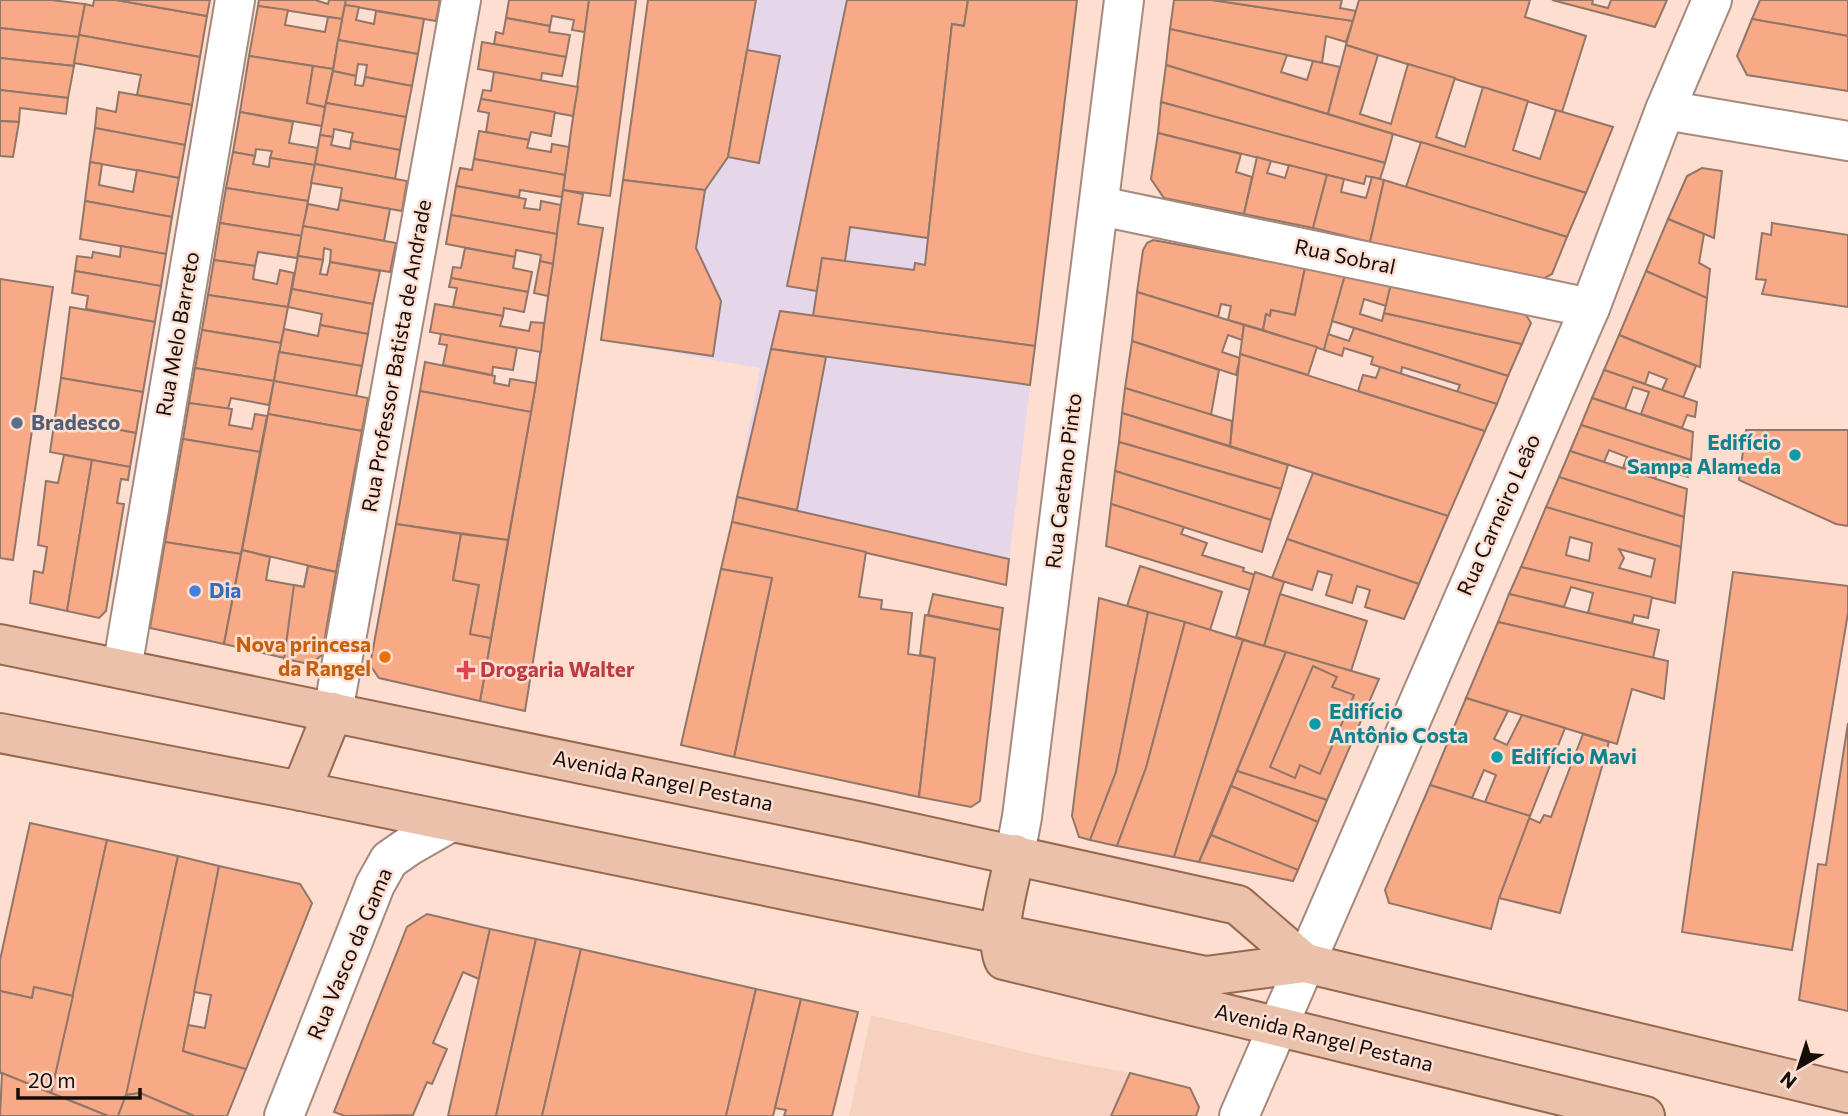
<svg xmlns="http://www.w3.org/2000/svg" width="1848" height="1116" viewBox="0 0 1848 1116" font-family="Commissioner,sans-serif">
  <rect width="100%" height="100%" fill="#fdded1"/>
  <polygon fill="#f6d1bf" points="871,1015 1055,1059 1130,1073 1111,1116 849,1116"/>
  <polygon fill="#e5d6e9" points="648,0 1077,0 1006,585 732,522 760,368 601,340"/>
  <g fill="#f8aa86" stroke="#917669" stroke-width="2" fill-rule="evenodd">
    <polygon points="0,0 51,0 85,4 79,37 0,28"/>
    <polygon points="94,0 116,0 207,16 200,57 79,35 85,4 93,6"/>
    <polygon points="116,0 210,0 207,16"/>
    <polygon points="259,0 315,0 328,4 329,0 346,0 342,19 258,6"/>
    <polygon points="346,0 440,0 436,21 345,5"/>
    <polygon points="509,0 589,0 585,32 572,30 574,20 552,16 550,26 506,18"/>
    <polygon points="589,0 636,0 610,196 563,190"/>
    <polygon points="648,0 756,0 728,157 705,190 623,180"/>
    <polygon points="847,0 968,0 964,26 952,24 928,238 850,227 845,261 822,258 817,291 787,286"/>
    <polygon points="968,0 1077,0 1035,346 813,316 822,258 914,270 915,263 925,265 952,24 964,26"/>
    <polygon points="1174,0 1212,0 1353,21 1346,42 1326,36 1322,63 1170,29"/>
    <polygon points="1212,0 1342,0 1340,8 1356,11 1353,21"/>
    <polygon points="1359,0 1530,0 1525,17 1586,36 1562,112 1346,45"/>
    <polygon points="1552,0 1593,0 1592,4 1608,8 1611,0 1667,0 1655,27"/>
    <polygon points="1760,0 1848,0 1848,36 1752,19"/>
    <polygon points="345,5 359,7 356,20 374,24 376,11 424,19 418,54 338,40"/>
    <polygon points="258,6 288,10 285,25 325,32 328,17 342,19 333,69 249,56"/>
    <polygon points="506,18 550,26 549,32 570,35 566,57 494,44 496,32 503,34"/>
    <polygon points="1752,19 1848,36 1848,91 1747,75 1737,56"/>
    <polygon points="0,28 79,37 74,66 0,58"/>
    <polygon points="1170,29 1287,55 1281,72 1307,80 1313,61 1340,67 1328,114 1166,65"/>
    <polygon points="79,35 200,57 192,105 137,95 141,75 74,63"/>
    <polygon points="338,40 418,54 412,86 365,77 367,65 358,64 356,76 333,71"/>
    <polygon points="482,42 566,57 562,76 542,73 541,81 478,69"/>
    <polygon points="1346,45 1378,55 1360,114 1391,124 1408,64 1455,78 1436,137 1465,147 1483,87 1528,101 1513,150 1540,159 1556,110 1613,127 1586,193 1328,114"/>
    <polygon points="747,50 780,56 759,163 728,157"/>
    <polygon points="249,56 313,66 307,103 325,107 322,126 240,112"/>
    <polygon points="0,58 74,66 68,98 0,90"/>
    <polygon points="1166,65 1393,134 1385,163 1161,102"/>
    <polygon points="313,66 333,69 325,107 307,103"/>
    <polygon points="333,71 356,76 355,85 363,86 365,77 412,86 406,117 326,103"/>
    <polygon points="494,72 578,87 573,116 481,99 483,90 491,91"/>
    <polygon points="0,90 68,98 66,114 20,108 19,122 0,121"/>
    <polygon points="119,92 192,105 185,145 95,128 97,108 116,112"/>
    <polygon points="481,99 555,112 551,136 531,132 529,140 486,132 489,113 478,111"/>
    <polygon points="1161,102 1385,163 1380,179 1366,176 1364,184 1158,133"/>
    <polygon points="326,103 406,117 400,150 351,141 353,133 334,129 333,137 320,135"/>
    <polygon points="240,112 293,122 289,143 318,148 315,165 270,158 272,151 256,149 255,156 233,152"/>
    <polygon points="0,121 19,122 13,157 0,156"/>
    <polygon points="95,128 185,145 179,178 90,162"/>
    <polygon points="479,131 529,140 527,148 551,152 552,144 569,147 565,175 474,159"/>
    <polygon points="1158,133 1241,154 1236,172 1252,177 1244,214 1164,198 1151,179"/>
    <polygon points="320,135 333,137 331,145 350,149 351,141 400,150 395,179 315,164"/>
    <polygon points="1421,142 1586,193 1567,237 1406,187"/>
    <polygon points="233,152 255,156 253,164 269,167 270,158 315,165 308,201 226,188"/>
    <polygon points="1257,157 1271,161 1267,173 1285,178 1289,165 1327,175 1313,228 1244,214"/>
    <polygon points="474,159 565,175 562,197 520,190 519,197 456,186 460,168 472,170"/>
    <polygon points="90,162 102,164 99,185 133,192 137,170 179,178 172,217 85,201"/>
    <polygon points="315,164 407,181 402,211 340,200 342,188 311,183"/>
    <polygon points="1702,168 1722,171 1714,238 1668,219 1687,176"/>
    <polygon points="1327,175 1344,179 1341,192 1366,198 1372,177 1384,180 1370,242 1313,228"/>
    <polygon points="623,180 705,190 696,248 721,301 713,356 601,340"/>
    <polygon points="1384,180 1567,237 1552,274 1539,281 1370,242"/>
    <polygon points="456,186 526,199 524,208 540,210 541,201 561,205 557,234 451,215"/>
    <polygon points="226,188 308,201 302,236 220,223"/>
    <polygon points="563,190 583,194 578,224 603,228 525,711 480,701 536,383"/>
    <polygon points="340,200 390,209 384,241 303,226 308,204 338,210"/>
    <polygon points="85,201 172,217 166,254 80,239"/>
    <polygon points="451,215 557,234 553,264 540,261 541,255 516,250 515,257 446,244"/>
    <polygon points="1668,219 1704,234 1699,263 1710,269 1707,298 1646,271"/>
    <polygon points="220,223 302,236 297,258 258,252 255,266 214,260"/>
    <polygon points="1772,223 1848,235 1848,307 1762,294 1766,280 1756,279 1762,233 1771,235"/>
    <polygon points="303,226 396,243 390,272 330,262 331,250 324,248 323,260 298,256"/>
    <polygon points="1153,240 1305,268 1295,315 1271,310 1270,316 1266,314 1263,330 1228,320 1231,306 1221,304 1218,317 1137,292 1143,250 1147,243"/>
    <polygon points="121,246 166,254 161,286 75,271 77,256 92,258 93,252 120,257"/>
    <polygon points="465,248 515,257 513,268 532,272 528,292 451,278 453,267 461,268"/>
    <polygon points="298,256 323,260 320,274 327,275 330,262 380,271 373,304 292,289"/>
    <polygon points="214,260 255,266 253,279 277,284 280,270 294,273 288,307 208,295"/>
    <polygon points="540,261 553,264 548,296 534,293"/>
    <polygon points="1305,268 1345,275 1324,350 1263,330 1266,314 1270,316 1271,310 1295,315"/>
    <polygon points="75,271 161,286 155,322 86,309 88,296 72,293"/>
    <polygon points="1646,271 1707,298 1700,367 1619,335"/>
    <polygon points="1345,275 1391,284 1386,306 1364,299 1360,314 1382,321 1384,313 1522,344 1508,376 1332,321"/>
    <polygon points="451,278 528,292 524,312 504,308 503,316 453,307 457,288 449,287"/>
    <polygon points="0,279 53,287 13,560 0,558"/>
    <polygon points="1391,284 1523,310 1531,323 1522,344 1384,313"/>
    <polygon points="292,289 373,304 368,334 320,325 322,314 288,307"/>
    <polygon points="1137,292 1244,325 1242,340 1228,335 1222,352 1240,358 1236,375 1132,341"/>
    <polygon points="208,295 288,307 281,343 202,330"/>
    <polygon points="435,304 503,316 500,326 529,331 531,322 544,323 541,352 430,332"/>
    <polygon points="70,307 155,322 143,392 61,378"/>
    <polygon points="780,311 1035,346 1030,385 771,349"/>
    <polygon points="320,325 368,334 362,366 279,352 284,329 318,336"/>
    <polygon points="1244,325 1317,347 1308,375 1240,354"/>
    <polygon points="1354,328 1508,376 1497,404 1457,392 1460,385 1402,367 1401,374 1371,364 1373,357 1344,348 1342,356 1324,350 1328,334 1349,341"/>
    <polygon points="202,330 281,343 274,381 195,368"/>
    <polygon points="441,334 517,348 513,370 493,367 492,375 443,365 447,345 439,344"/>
    <polygon points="1619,335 1696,366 1683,398 1662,390 1667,379 1649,372 1645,384 1604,370"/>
    <polygon points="1132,341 1219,370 1211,415 1125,388"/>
    <polygon points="771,349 826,357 797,510 737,497"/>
    <polygon points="279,352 362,366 356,397 274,381"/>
    <polygon points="1240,354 1485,431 1448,516 1230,446"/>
    <polygon points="425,362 495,376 494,383 509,386 510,379 536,383 531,412 420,391"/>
    <polygon points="1380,367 1497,404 1485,431 1358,391 1363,375 1376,378"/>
    <polygon points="195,368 274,381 269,405 231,398 228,409 189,403"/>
    <polygon points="1604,370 1697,402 1695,417 1687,415 1682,428 1641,414 1649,392 1633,387 1625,409 1592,398"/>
    <polygon points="61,378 143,392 136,433 55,418"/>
    <polygon points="274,381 368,398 362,431 268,414"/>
    <polygon points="1125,388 1232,421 1230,446 1122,413"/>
    <polygon points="420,391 531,412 508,540 396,524"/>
    <polygon points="1592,398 1693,432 1691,460 1581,425"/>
    <polygon points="189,403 232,409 229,425 252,429 255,414 267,416 260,452 183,439"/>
    <polygon points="1122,413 1288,465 1281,489 1119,442"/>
    <polygon points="268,414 362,431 336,572 242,550"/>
    <polygon points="55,418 136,433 130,467 50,452"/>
    <polygon points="1581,425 1691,460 1688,477 1659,468 1655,479 1623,468 1627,457 1609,450 1604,462 1570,451"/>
    <polygon points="1746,430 1848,430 1848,526 1836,524 1739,480"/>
    <polygon points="183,439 260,452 241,554 165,542"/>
    <polygon points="1119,442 1281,489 1271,520 1115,471"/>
    <polygon points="1570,451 1687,489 1684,517 1559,477"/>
    <polygon points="64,455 92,460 67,611 30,603 34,571 43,573 47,547 38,545 46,481 58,483"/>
    <polygon points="92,460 130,467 128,480 121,479 117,503 124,504 106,611 99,618 67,611"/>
    <polygon points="1115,471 1271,520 1262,552 1111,504"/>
    <polygon points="1313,473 1448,516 1419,584 1287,539"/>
    <polygon points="1559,477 1684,517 1681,547 1546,507"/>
    <polygon points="737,497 1009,559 1006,585 732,522"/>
    <polygon points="1111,504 1184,527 1181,534 1207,543 1202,555 1244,568 1243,571 1255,575 1250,590 1106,546"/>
    <path d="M1546,507L1681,547L1675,603L1521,567ZM1570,537L1592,543L1589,561L1566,555ZM1619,549L1655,559L1651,577L1619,568L1624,558Z"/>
    <polygon points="732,522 866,552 859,597 882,600 881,609 912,613 908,654 935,658 919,797 734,757 772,578 721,569"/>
    <polygon points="396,524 461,534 453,580 479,585 470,634 491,638 480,701 379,678 370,665"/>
    <polygon points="461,534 508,540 491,638 470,634 479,585 453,580"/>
    <polygon points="1287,539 1419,584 1404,619 1365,607 1370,590 1357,586 1352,603 1326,595 1332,575 1318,571 1312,590 1272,578"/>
    <polygon points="165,542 241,554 224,644 150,628"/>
    <polygon points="242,550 270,557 266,580 304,587 308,566 336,572 322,655 310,664 224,644"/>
    <polygon points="308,566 336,572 322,655 310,664 284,659 294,585 304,587"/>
    <polygon points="1140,566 1222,592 1210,630 1127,606"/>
    <polygon points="1521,567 1652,597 1648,618 1634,615 1632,623 1588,613 1593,593 1571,587 1564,607 1509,594"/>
    <polygon points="721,569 772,578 734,757 681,745"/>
    <polygon points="1255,572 1284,582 1264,646 1236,637"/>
    <polygon points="1733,572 1848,586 1848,613 1792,950 1682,932"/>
    <polygon points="933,594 1003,608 1000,630 928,615"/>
    <polygon points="1280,594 1367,621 1351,671 1264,646"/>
    <polygon points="1509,594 1659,630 1653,658 1498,622"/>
    <polygon points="1099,598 1148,612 1116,772 1090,840 1079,837 1072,816"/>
    <polygon points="1148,612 1185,622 1146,768 1117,846 1090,840 1116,772"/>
    <polygon points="925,615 1000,630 980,801 971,807 919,797 935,658 920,655"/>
    <polygon points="1185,622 1243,640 1174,857 1117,846 1146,768"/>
    <polygon points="1498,622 1668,661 1664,699 1632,689 1617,744 1466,698"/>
    <polygon points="1243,640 1286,652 1199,862 1174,857"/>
    <polygon points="1286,652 1379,679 1327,800 1237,771"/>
    <polygon points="1313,666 1337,677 1332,687 1354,695 1320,774 1300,765 1295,778 1270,767"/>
    <polygon points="1466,698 1508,711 1494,739 1507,745 1522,715 1565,728 1530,816 1485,802 1496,775 1484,770 1472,798 1430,785"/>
    <polygon points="1848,723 1848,1011 1799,1000 1818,864 1826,865"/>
    <polygon points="1583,734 1609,742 1560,913 1499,898 1529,818 1540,823 1544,815 1551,817"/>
    <polygon points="1237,771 1327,800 1318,822 1231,786"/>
    <polygon points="1430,785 1530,816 1499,898 1491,929 1389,903 1385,890"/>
    <polygon points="1231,786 1318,822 1298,870 1211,835"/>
    <polygon points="30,823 107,840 73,996 34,987 32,998 0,991 0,960"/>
    <polygon points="1211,835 1298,870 1293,881 1199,862"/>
    <polygon points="107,840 178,856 128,1091 118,1116 108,1116 51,1093"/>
    <polygon points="178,856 219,866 183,1051 246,1069 227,1116 194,1116 140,1093 126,1095"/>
    <polygon points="219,866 300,884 312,903 246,1069 183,1051 188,1025 205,1028 211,995 194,992"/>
    <polygon points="427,914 490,929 479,979 463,972 433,1043 447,1049 432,1084 427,1082 413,1115 345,1116 334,1112 407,927"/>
    <polygon points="490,929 536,939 496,1116 448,1116"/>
    <polygon points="536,939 581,949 542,1116 496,1116"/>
    <polygon points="581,949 756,989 726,1116 542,1116"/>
    <polygon points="34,987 73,996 51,1093 0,1073 0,991 32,998"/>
    <polygon points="756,989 801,999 775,1108 773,1116 726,1116"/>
    <polygon points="801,999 858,1012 832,1116 784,1116 786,1110 775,1108"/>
    <polygon points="2,1073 51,1093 108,1116 0,1116"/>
    <polygon points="1130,1073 1190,1088 1199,1107 1196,1116 1111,1116"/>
    <polygon points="140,1093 194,1116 118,1116 126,1095"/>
  </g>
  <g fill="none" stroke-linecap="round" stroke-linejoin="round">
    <defs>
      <g id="street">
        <polyline points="1665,110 1848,141"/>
        <polyline points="1100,206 1590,308"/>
        <polyline points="122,669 235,0"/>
        <polyline points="333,712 461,0"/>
        <polyline points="284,1116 375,885 389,860 409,846 451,822"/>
      </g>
      <g id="secondary">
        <polyline points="1015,854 1022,817 1124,0"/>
        <polyline points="1239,1116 1590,308 1665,110 1712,0"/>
      </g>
      <g id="primary">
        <polyline points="0,644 863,822 1238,905 1305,963"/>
        <polyline points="0,733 301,791 1206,976 1305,963 1848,1093"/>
        <polyline points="301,791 333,712"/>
        <path d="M1015,854C1010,883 993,934 1004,960L1645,1116"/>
      </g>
    </defs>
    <use href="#street" stroke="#a6897d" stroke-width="42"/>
    <use href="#secondary" stroke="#a6897d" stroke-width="42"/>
    <use href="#primary" stroke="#97684e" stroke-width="42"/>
    <use href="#street" stroke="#fff" stroke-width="38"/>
    <use href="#secondary" stroke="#fff" stroke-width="38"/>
    <use href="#primary" stroke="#eac2ab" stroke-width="38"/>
  </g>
  <circle fill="#5c6f8a" stroke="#fdded1" stroke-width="2.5" cx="17" cy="423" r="7"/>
  <g fill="#0f9aa8" stroke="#fdded1" stroke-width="2.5">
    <circle cx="1795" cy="455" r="7"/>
    <circle cx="1315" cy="724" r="7"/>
    <circle cx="1497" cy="757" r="7"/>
  </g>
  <circle fill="#3f7fe0" stroke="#fdded1" stroke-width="2.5" cx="195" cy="591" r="7"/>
  <circle fill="#e8710a" stroke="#fdded1" stroke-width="2.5" cx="385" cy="657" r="7"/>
  <path fill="#e0444e" stroke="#fdded1" stroke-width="2.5" d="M462.5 659.5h7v7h7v7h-7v7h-7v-7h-7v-7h7z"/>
  <g text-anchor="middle" stroke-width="5" stroke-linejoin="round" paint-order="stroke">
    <g font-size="21" fill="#160c08" stroke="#fdded1">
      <text transform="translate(1345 257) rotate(12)" y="7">Rua Sobral</text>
      <text transform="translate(178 334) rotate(-80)" y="7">Rua Melo Barreto</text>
      <text transform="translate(397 356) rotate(-80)" y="7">Rua Professor Batista de Andrade</text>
      <text transform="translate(1064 481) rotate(-83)" y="7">Rua Caetano Pinto</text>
      <text transform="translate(1499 515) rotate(-66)" y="7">Rua Carneiro Leão</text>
      <text transform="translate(663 781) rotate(12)" y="7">Avenida Rangel Pestana</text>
      <text transform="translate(350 954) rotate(-67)" y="7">Rua Vasco da Gama</text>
      <text transform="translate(1324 1038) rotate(14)" y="7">Avenida Rangel Pestana</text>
    </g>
    <g font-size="21" font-weight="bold" fill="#4e5e75" stroke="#fdded1" text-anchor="start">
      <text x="31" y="430">Bradesco</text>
    </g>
    <g font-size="21" font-weight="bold" fill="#0d838f" stroke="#fdded1" text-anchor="start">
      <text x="1781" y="450" text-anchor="end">Edifício<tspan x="1781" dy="24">Sampa Alameda</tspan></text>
      <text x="1329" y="719">Edifício<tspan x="1329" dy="24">Antônio Costa</tspan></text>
      <text x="1511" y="764">Edifício Mavi</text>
    </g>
    <g font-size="21" font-weight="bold" fill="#366cbe" stroke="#fdded1" text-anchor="start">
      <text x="209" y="598">Dia</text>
    </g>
    <g font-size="21" font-weight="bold" fill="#c56008" stroke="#fdded1" text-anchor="end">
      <text x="371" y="652">Nova princesa<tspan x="371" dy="24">da Rangel</tspan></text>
    </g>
    <g font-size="21" font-weight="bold" fill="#be3a42" stroke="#fdded1" text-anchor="start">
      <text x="480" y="677">Drogaria Walter</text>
    </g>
  </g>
  <g transform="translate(1799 1067) rotate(219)" stroke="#fdded1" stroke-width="5" paint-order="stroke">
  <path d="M0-5L12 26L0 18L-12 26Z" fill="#160c08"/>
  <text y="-10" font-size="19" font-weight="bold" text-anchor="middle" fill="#160c08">N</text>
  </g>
  <path d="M18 1088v10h122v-10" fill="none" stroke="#160c08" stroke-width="3.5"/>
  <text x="28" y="1088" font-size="21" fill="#160c08" stroke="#fdded1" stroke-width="5" paint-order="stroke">20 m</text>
</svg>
